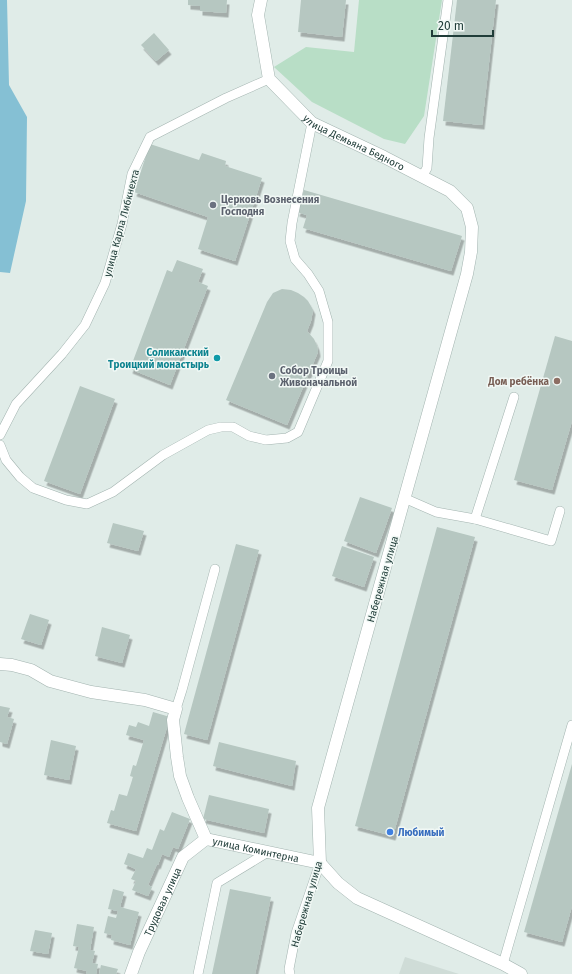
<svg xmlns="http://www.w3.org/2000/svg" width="572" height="974" viewBox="0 0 572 974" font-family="'Fira Sans',sans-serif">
  <defs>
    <filter id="shadow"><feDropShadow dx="2.5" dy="4.5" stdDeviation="0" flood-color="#0004"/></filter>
  </defs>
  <rect width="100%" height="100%" fill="#e0ece8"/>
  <polygon fill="#cfdcd7" points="405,957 459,974 399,974"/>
  <polygon fill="#b8dec6" points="359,0 442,0 424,116 405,144 384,139 312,102 274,67 306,47 354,52"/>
  <polygon fill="#85c0d4" points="0,0 7,0 9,85 27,117 26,201 10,273 0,272"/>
  <g fill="#b6c7c1" filter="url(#shadow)">
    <polygon points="188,0 227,0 226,13 200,11 200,6 188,5"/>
    <polygon points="301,0 346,0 342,37 298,32"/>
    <polygon points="457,0 496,0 482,125 443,121"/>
    <polygon points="154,33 169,50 156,61 141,45"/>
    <polygon points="150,144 199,160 202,153 226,161 225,166 262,178 235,261 198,249 208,217 134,192"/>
    <polygon points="304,190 462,236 451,271 303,228 307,215 297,212"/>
    <polygon points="177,260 203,269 198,282 208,286 170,385 130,369 167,270 172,272"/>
    <polygon points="282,289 291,290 298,293 304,297 308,301 313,310 311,321 307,331 314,339 317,346 318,352 287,425 226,400 267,302 273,293"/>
    <polygon points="555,336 572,341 572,421 552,490 514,480"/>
    <polygon points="80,386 115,399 80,494 44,481"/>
    <polygon points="360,497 392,508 376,553 344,541"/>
    <polygon points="113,523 144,531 138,551 107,543"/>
    <polygon points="437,527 475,537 393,836 355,826"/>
    <polygon points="236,544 259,550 207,740 184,734"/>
    <polygon points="342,546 374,557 364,587 332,576"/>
    <polygon points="30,614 49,620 41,645 21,639"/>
    <polygon points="102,627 130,635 122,663 95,656"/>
    <polygon points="0,706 10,708 7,717 14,719 7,744 0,742"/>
    <polygon points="153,712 170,717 136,831 107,823 111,810 114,811 119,794 127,796 133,777 130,776 133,765 136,766 144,740 126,735 129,725 136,727 138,722 149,726"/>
    <polygon points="51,740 76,746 69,780 44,775"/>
    <polygon points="219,742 296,761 292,786 213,766"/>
    <polygon points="572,764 572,906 562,942 524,932"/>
    <polygon points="209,795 269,809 264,833 203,819"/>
    <polygon points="172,812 190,819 178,849 173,847 169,857 162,854 158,865 157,864 148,885 152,887 148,896 132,890 136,881 131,879 136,869 124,864 128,853 143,858 147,848 152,850 160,829 164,831"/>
    <polygon points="113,889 124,892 120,907 139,912 130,945 111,940 112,935 104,933 108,916 116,918 118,911 108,909"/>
    <polygon points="230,889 271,897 255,974 212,974"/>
    <polygon points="77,924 94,927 90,950 95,951 92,963 98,964 96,974 86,974 87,971 74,968 79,947 73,946"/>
    <polygon points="35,930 52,933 48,954 30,951"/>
    <polygon points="101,965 118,969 116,974 99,974"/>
  </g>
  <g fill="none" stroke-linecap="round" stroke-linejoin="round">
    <defs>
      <g id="service">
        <polyline points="422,177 427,168 429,138 448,0"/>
        <polyline points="0,435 16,404 62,354 85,325 105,283 122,224 132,174 150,137 226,98 269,79"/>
        <polyline points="0,445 6,460 20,477 33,488 66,500 87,504 113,492 163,455 208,430 221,427 233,427 249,436 266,440 287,438 298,432 328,361 328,322 319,291 308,274 295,259 290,241 292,223 312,123"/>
        <polyline points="404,498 436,512 475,519 551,541 560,511"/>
        <polyline points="475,519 514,397"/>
        <polyline points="176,709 182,690 215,569"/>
        <polyline points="503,964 572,725"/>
        <polyline points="198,974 217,883 268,852"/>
        <polyline points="290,974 289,969 296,933 320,863"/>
      </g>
      <g id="minor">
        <path id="s1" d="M261,0L258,15L269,79L312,123L384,157L450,191L467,208L472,227L471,252L467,274L318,808L320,863"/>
        <polyline points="0,664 12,665 31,670 50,681 91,692 145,700 176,709 173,720 177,757 180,776 188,798 206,839"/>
        <path id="s2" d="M206,839L320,863L338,883L357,898L503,964L521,974"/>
        <path id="s3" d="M131,974L139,952L183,857L206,839"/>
      </g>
    </defs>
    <use href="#service" stroke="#a3b4b0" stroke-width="10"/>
    <use href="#minor" stroke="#a3b4b0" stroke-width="13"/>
    <use href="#service" stroke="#fff" stroke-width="9"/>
    <use href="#minor" stroke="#fff" stroke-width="12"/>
  </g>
  <g fill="#6b7280" stroke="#f1f8f5" stroke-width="1.5">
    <circle cx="213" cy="205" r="4"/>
    <circle cx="272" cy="376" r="4"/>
  </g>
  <circle fill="#0f9aa8" stroke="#f1f8f5" stroke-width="1.5" cx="217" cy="358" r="4"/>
  <circle fill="#8d6e63" stroke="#f1f8f5" stroke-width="1.5" cx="557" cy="381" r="4"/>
  <circle fill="#3f7fe0" stroke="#f1f8f5" stroke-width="1.5" cx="390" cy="832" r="4"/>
  <g text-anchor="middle" stroke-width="3" stroke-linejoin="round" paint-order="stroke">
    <g font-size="10" fill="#203d39" stroke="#f1f8f5">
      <text dy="4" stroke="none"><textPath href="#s1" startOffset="188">улица Демьяна Бедного</textPath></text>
      <text transform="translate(121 223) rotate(-75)" y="4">улица Карла Либкнехта</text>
      <text transform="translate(382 579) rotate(-74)" y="4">Набережная улица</text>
      <text dy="4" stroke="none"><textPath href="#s2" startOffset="51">улица Коминтерна</textPath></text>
      <text dy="4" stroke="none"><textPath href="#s3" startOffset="79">Трудовая улица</textPath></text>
      <text transform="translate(306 904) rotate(-74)" y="4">Набережная улица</text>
    </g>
    <g font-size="10" font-weight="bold" fill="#5b616d" stroke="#f1f8f5" text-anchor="start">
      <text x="221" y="203">Церковь Вознесения<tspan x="221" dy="12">Господня</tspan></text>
      <text x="280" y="374">Собор Троицы<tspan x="280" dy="12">Живоначальной</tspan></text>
    </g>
    <g font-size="10" font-weight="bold" fill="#0d838f" stroke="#f1f8f5" text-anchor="end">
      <text x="209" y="356">Соликамский<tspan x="209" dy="12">Троицкий монастырь</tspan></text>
    </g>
    <g font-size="10" font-weight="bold" fill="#785e54" stroke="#f1f8f5" text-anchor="end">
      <text x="549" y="385">Дом ребёнка</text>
    </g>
    <g font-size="10" font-weight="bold" fill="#366cbe" stroke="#f1f8f5" text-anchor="start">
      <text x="398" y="836">Любимый</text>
    </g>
  </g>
  <path d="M432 30v6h61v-6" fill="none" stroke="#203d39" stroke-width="2"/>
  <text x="438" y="30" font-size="12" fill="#203d39" stroke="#f1f8f5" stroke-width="3" paint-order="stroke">20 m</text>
</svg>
